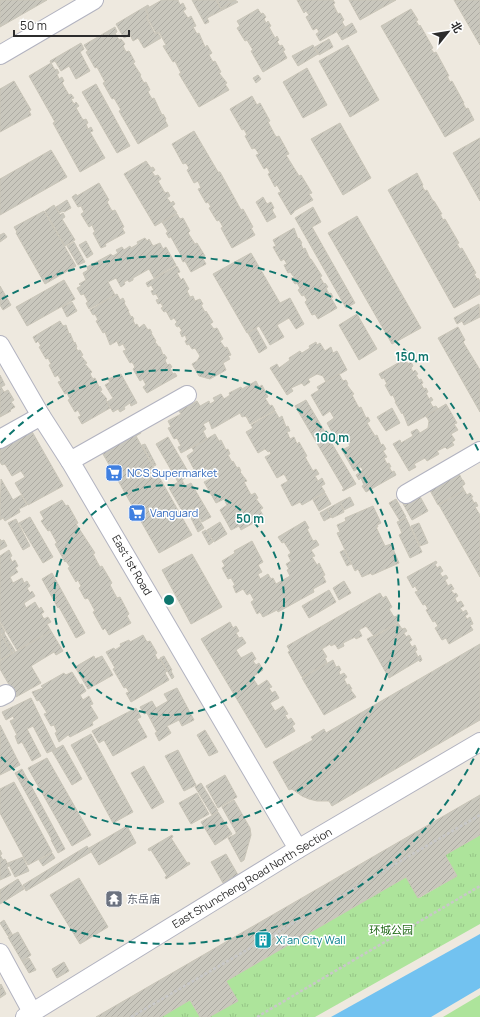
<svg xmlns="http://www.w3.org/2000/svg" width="480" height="1017" viewBox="0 0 480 1017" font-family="Manrope,'Noto Sans SC',sans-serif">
  <defs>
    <pattern id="park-tufts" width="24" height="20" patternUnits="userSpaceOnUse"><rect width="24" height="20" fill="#ade49b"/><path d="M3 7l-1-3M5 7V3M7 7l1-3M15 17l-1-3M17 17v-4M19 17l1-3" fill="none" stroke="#95c486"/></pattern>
    <pattern id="building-hatch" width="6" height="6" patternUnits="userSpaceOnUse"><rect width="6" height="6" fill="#c9c7bd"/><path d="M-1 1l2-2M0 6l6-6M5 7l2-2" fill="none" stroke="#adaba3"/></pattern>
  </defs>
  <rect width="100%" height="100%" fill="#eee9df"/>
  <polygon fill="#ade49b" points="480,995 480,1017 443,1017"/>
  <g fill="url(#park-tufts)">
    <polygon points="480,835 480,924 315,1017 209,1017 237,1001 226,981 406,877 419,898 457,876 445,855"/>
    <polygon points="190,1000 200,1017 161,1017"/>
  </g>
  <polygon fill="#72c2f0" points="480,934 480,988 431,1017 331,1017"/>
  <g fill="url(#building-hatch)" stroke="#c9c5b8">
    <polygon points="0,0 47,0 0,27"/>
    <polygon points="162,0 178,0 180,5 183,3 186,9 183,11 188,18 191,16 196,26 193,27 197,34 199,33 205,47 207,45 212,53 209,55 213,62 215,61 221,72 219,73 227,83 225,84 229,90 199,107 179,74 181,73 175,61 173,62 163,46 166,45 159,32 156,33 147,17 149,16 146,9"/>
    <polygon points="192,0 216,0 221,9 235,0 238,2 207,18 209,22 205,24"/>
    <polygon points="217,0 234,0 221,9"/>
    <polygon points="297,0 333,0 335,3 333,4 338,14 340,13 344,20 342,22 345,27 320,41 316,34 319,32 317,28 313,30 306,17 309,15 306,11 304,13"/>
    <polygon points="349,0 396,0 360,20"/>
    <polygon points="454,0 480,0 480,45"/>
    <polygon points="148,5 149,7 145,9 148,15 146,17 155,34 158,33 161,38 144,48 138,38 133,41 130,35 124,38 116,24"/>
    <polygon points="258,9 261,14 263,13 266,17 264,19 266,23 268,21 271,26 269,27 275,38 277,36 279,40 277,42 280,46 282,45 285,50 283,51 287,58 263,72 251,51 253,50 247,40 245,41 237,28 240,26 237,21"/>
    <polygon points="411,9 418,20 416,21 419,26 420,25 433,48 431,49 434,53 436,52 449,76 447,76 450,82 452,81 464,103 463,103 466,109 468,108 474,120 445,137 381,26"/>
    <polygon points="352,23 357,32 342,40 337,32"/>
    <polygon points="115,27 117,32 115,33 119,40 121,39 125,44 123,46 126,52 129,51 135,62 133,63 141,75 140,76 144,83 146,82 150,90 148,92 152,99 154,98 162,115 163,114 166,119 165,120 168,126 138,144 119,111 121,110 114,98 112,99 103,83 105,82 97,67 95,68 86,52 88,51 84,45"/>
    <polygon points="329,39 333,47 319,55 315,47"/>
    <polygon points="81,43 84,49 80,52 90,71 76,79 69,66 61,71 55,61 51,63 50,61"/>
    <polygon points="313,45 318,54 298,66 292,56"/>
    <polygon points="348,45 379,100 350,117 319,61"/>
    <polygon points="51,63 55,70 57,69 59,73 57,74 59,79 62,77 64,81 62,83 69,95 71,94 74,98 71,99 74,104 76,102 79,106 76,108 83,120 86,119 88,123 86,124 88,129 91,127 93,131 90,132 105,158 80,172 53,123 55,122 29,76"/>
    <polygon points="307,68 327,105 303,118 283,82"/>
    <polygon points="258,75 261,79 256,83 253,78"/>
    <polygon points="14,81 31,110 29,111 31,115 0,132 0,89"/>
    <polygon points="96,84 130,146 117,153 82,92"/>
    <polygon points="252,96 257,105 260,103 270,121 268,122 276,137 279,136 289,154 286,155 299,176 301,175 312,193 309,194 313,200 294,211 294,212 291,215 278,193 281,192 277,185 275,187 268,174 270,173 267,167 264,169 256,155 259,154 255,148 252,149 245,136 247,135 244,129 242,130 230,109"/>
    <polygon points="340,123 371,178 343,195 311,139"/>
    <polygon points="194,131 218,172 220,172 241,210 243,209 253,227 251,228 255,235 232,248 221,228 223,227 219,220 217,221 209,208 211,207 208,202 206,203 198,189 201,188 198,181 194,183 187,170 189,168 186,163 183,164 172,144"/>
    <polygon points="480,138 480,201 453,153"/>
    <polygon points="51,150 67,177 0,215 0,179"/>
    <polygon points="146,161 151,168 153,167 155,170 152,172 155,176 158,175 161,179 158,181 165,193 168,192 170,196 167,198 171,203 173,201 175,204 172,206 177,213 155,226 124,174"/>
    <polygon points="417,173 423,185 422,186 425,191 427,190 433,201 434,201 442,214 440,214 443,220 445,219 459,243 457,244 460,249 462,248 476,273 474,274 477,279 478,278 480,281 480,294 454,308 388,190"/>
    <polygon points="99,183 109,200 107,202 112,211 115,210 124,227 122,228 125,233 105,244 106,246 101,248 93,233 95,232 92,225 89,227 81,214 84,212 81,206 78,207 72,197 76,194 77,196"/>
    <polygon points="263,197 267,204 271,202 274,208 272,210 276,217 267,222 256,202"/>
    <polygon points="67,200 71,208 64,212 63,211 59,213 56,207"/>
    <polygon points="54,205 60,215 63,213 65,217 62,219 75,240 65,246 45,211"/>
    <polygon points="313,207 321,222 312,227 355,303 346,308 295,218"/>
    <polygon points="44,211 76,266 45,284 16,233 17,232 14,227"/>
    <polygon points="177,214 180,219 183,218 190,231 188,233 195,244 197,243 205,256 202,257 206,264 191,272 185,261 183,262 181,258 182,257 171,237 169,238 166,233 168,232 162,222"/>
    <polygon points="357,216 421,328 392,344 328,233"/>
    <polygon points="294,228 298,239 299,238 302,243 301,244 303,249 305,248 310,259 311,259 322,276 320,277 324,284 325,283 328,287 326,288 329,294 331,293 333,297 331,298 337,308 318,319 315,314 312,315 305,302 307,300 304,295 302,296 298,290 300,288 297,283 295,284 291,278 294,277 290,272 288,273 284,265 287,264 284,259 281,261 273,247 276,246 273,240"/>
    <polygon points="4,233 7,237 0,242 0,235"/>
    <polygon points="145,238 147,241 149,239 153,246 160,243 163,249 166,247 176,265 154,278 149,269 133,278 133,280 129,282 128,280 124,282 125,284 121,287 116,278 108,282 115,295 89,309 86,303 88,302 84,294 81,295 77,288 81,286 79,284 86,280 83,273 88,270 87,267 111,254 113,256 118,253 116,250 122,247 124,250 130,246 131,248 138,244 137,242"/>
    <polygon points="86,241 93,254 87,258 79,245"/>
    <polygon points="74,242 85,262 78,265 67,246"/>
    <polygon points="251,253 280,303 290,298 304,324 296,329 289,318 277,325 284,337 270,345 259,326 247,333 213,274"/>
    <polygon points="177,266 180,272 177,273 181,280 183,278 189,289 187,291 190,297 193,296 195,301 200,299 203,304 201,305 205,312 206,311 213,322 210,324 214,329 217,328 223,339 220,341 225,348 227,347 231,355 228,356 230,359 223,363 226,370 210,379 199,376 192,364 197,361 200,356 195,348 192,349 189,344 187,345 185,341 187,340 185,335 182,337 180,332 182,331 179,326 177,327 175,324 177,322 174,318 171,320 166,311 164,312 161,308 163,307 161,303 158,304 156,300 159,299 156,294 153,295 151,291 154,290 151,285 148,287 146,283"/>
    <polygon points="64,280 75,299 27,326 16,307"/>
    <polygon points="0,286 11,305 3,310 0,305"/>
    <polygon points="117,294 120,300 123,298 125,302 124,303 129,311 128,311 131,317 132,316 134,319 133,320 135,325 137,324 139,328 144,324 148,330 150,329 152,333 151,333 156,341 155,342 159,347 160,347 163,355 164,354 167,358 165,360 167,365 170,364 172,367 170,368 173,374 175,373 177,376 147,393 143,387 146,385 143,379 140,381 133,369 135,367 132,362 130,363 123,351 126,350 123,344 119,346 117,341 110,345 105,332 103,333 96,321 98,320 95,314 93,315 90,310"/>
    <polygon points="72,302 77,311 67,317 62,307"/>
    <polygon points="479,304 480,317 464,325 462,321 457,324 454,318"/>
    <polygon points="357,314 377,349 359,360 339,325"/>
    <polygon points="60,321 63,326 66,325 69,334 70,333 74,343 75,342 77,347 76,348 78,351 80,350 83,355 81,356 87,363 85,364 92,372 90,374 93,379 95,378 99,387 100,386 102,390 100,391 107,399 106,400 110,408 82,424 78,417 81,416 78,410 75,412 68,400 70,399 67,393 65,394 58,382 61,381 58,375 55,377 49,365 51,364 48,358 46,359 39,347 41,346 38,341 36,343 33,337"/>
    <polygon points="458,327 465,340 463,342 480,370 480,412 438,338"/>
    <polygon points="256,328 267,348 259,353 248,333"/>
    <polygon points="316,342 317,345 320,343 325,351 331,347 333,353 337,351 347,370 326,382 323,376 317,374 308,379 310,382 304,386 302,383 291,388 293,391 287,395 270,368 277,364 279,368 290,360 289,358 300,351 302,353 310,348 309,346"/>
    <polygon points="405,359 408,364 411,362 413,366 411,368 413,372 415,370 418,374 416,375 419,380 421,379 423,383 421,384 424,389 426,388 428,392 426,393 429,399 431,397 433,400 430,402 433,407 436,406 438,409 408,426 403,413 402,414 395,402 396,402 393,395 391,396 385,385 387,384 384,378 382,379 379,374"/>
    <polygon points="121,374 137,403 131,406 130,403 124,407 125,409 120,412 118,409 113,412 107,402 113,398 105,385 110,382 108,379"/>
    <polygon points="339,374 343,381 346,380 348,384 347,385 354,394 352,395 359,408 361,407 366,418 368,417 370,421 367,423 375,436 377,435 381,445 383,444 386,449 383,451 387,457 384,458 387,464 389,463 391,467 389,467 392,472 394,471 396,475 366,492 362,486 364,485 361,478 359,480 356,475 363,470 361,467 354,471 342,450 350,446 346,439 338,443 327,423 334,418 330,411 323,416 311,395 319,390 317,387"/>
    <polygon points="0,375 5,385 1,387 4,392 8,390 14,400 11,402 15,407 10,410 11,411 0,417"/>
    <polygon points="256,381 259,387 262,385 268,397 265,398 270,406 272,405 275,410 250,424 246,416 242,417 240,413 212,429 209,421 203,424 206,429 203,431 207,439 181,453 178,447 181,446 177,438 174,439 168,428 171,427 168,421 181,414 179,411 197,401 200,406 209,401 210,404 215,401 213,398 221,394 224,399 230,395 229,393 241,387 242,389"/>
    <polygon points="306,400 356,484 343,491 342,490 344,489 295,406"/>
    <polygon points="446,404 457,423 454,424 458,430 451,434 455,440 452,442 454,445 447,449 445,447 437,451 439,454 427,461 425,458 414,464 416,467 409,471 393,444 400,440 401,443 413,436 411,432 417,429 420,433 428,428 429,421 426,416"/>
    <polygon points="392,408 400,423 386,431 377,417"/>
    <polygon points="275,411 279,418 282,416 286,427 288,426 290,431 287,432 290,439 294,437 297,444 299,442 307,456 305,457 313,471 316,469 319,474 315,476 318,481 322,478 325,484 321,486 325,492 302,505 300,502 292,506 281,485 288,481 284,474 277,478 265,457 271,454 270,451 268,452 265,449 258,453 246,432 253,428 251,425"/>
    <polygon points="136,423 141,433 136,436 192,535 159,553 99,447"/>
    <polygon points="30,428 63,486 28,505 15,483 25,477 21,471 12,476 5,464 2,465 0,462 0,446"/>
    <polygon points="215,434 219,441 221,440 226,450 228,449 230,454 228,455 232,462 233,461 237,468 239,467 241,471 240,472 247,481 244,482 251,495 255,493 258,498 256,499 263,508 260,510 264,517 241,530 239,526 231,530 220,510 227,505 224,499 216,503 204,482 210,479 206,472 198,477 187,456 194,451 192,448"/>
    <polygon points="168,437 190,475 182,480 185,486 191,483 211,517 202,522 193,508 184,514 169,488 178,482 156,444"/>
    <polygon points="145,444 156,465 154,466 142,445"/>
    <polygon points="458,471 462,480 463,480 465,484 462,486 464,490 438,505 426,483"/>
    <polygon points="1,479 13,500 21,495 27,505 19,509 20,512 5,521 3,518 0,520"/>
    <polygon points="464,490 467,495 470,493 473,497 471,497 474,503 476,502 478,506 475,507 480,515 480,577 439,505"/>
    <polygon points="417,491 428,511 412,520 401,500"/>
    <polygon points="325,493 331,504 319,511 313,500"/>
    <polygon points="350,497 354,505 344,510 340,502"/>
    <polygon points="396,499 406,517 400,521 389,503"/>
    <polygon points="62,500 66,506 68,505 78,523 76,524 95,553 93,554 100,567 102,566 112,583 110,585 117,598 120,597 129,614 127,616 131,623 109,635 105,628 103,630 93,612 95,611 88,598 85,599 79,588 81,586 78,580 76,582 68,568 70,567 66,561 65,562 55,544 57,543 50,530 48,531 41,521 44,519 40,512"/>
    <polygon points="340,502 344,512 332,518 327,509"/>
    <polygon points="373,506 381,523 377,525 378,527 376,527 385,546 391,544 399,563 372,575 371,573 362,577 358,569 355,571 337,533 340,532 337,525 346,521 345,518"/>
    <polygon points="193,509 204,528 198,532 188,512"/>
    <polygon points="327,509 331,517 324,521 320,513"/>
    <polygon points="30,517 53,557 43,563 19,523"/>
    <polygon points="406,518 422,552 410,558 399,535 402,533 397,522"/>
    <polygon points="16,519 30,546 23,550 8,523"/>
    <polygon points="305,521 309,528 307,529 313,541 316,540 319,545 311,550 315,556 312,557 317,565 319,563 325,575 323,576 326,582 313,589 314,592 278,612 277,610 263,617 260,612 257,614 251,602 254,600 250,593 247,595 243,589 236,593 233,586 235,585 231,578 228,579 222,568 225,566 222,561 235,553 234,551 252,541 263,562 258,565 262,572 258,574 260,579 268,574 271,579 273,578 276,584 290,576 287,570 289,569 286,564 291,561 288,555 291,553 284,542 282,543 278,537"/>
    <polygon points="220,522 227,534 214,542 207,530"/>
    <polygon points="419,523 428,543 420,546 411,526"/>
    <polygon points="206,530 213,542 209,545 202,532"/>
    <polygon points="0,539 1,541 4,540 7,546 0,550"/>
    <polygon points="9,550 12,556 10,557 12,562 15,560 18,566 15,568 18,572 10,577 13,583 22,578 24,583 27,581 30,586 27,588 30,593 32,591 35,596 24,603 26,608 35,602 39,609 41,607 44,612 41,614 44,619 48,617 51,622 47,624 51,631 17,650 0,621 0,556"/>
    <polygon points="344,550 351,564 347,566 340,552"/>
    <polygon points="192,554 222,607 191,624 162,570"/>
    <polygon points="436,561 437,563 435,564 437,568 440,566 443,571 440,573 442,577 446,575 448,578 445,580 448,586 451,584 454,589 451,590 454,594 456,593 458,596 455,598 457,603 461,601 464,606 460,608 463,612 466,610 468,614 465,616 467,619 470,617 473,624 470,625 473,630 449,644 446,638 442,640 435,628 438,626 435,621 433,622 426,610 428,609 425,604 423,605 415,592 418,591 415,586 413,588 407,577"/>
    <polygon points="52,573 85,633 76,638 59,607 58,608 42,579"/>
    <polygon points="344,581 351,593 339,600 333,588"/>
    <polygon points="329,590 336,602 309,618 302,606"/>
    <polygon points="380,593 383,598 386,596 392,607 389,609 394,617 397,616 400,621 374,636 366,626 359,630 362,636 356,639 355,637 343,643 344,646 338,649 335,644 331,646 330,644 322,649 327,657 325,658 327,663 302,677 288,652 290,651 287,646"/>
    <polygon points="230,622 233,628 236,626 239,631 236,633 239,638 242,637 246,643 236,650 241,658 252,652 256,659 253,661 256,665 259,663 263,670 252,677 258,686 267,680 272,687 269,688 272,693 275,691 279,698 270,703 275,711 283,706 288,714 285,715 288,720 291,718 295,724 292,726 295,731 266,748 201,639"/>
    <polygon points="0,623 5,632 0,635"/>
    <polygon points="398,623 402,629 405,628 407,631 404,633 406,637 409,635 412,640 409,642 412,647 415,645 417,650 415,651 418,657 420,655 422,660 420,662 419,660 389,678 367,639 373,636 374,637"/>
    <polygon points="51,631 63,651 56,655 54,652 31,666 41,683 16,697 0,669 0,661"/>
    <polygon points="4,633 15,651 12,653 2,635"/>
    <polygon points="1,635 12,653 0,660 0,636"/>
    <polygon points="143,635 147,642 150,641 157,653 155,655 158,660 160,659 167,671 165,673 169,680 131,702 126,693 129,692 126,687 124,688 113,669 115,668 106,652 114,648 115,650 121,646 120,644 129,640 130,642"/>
    <polygon points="480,644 480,720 332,806 329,801 317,801 309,799 302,796 292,789 289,790 273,762 313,740 311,737 324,729 326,733"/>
    <polygon points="94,656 95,659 102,656 113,675 88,689 75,667"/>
    <polygon points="164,656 172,670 171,671 174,677 172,679 160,658"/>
    <polygon points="333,660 336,667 339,666 341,670 339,672 340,675 344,673 347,677 344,679 347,685 349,684 352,689 350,689 356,697 324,715 302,678"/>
    <polygon points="72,672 80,685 82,684 86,691 80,695 83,700 89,696 93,704 90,705 98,718 92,722 93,725 70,737 68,735 59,742 55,733 57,732 54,725 51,726 44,714 47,713 39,700 37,701 32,692 43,688 41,686 64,673 66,675"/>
    <polygon points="177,688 194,720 182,726 179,720 167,726 171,733 159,741 155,733 157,732 147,713 144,714 140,707 152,701 156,708 168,701 164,694"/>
    <polygon points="31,698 56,749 47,753 33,726 27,729 41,756 32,761 22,742 18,744 15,736 17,735 10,721 14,719 13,716 6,720 2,712"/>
    <polygon points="136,708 141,717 137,719 147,737 113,756 104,740 99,743 92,731"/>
    <polygon points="0,725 20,765 0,775"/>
    <polygon points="205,730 218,752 209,756 197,735"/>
    <polygon points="91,734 133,812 113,823 71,745"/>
    <polygon points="63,745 82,779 72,785 52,751"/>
    <polygon points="178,750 196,785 184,791 165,756"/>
    <polygon points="47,758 91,835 72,846 28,768"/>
    <polygon points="144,766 164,802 152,809 131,773"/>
    <polygon points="22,769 65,849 58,853 51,840 52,840 15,773"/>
    <polygon points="225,775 237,797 218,808 206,786"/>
    <polygon points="14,782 52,852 28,865 0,813 0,789"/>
    <polygon points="201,783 218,811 212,815 195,787"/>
    <polygon points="197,793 209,814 191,824 179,803"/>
    <polygon points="480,795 480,835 445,855 457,876 418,898 406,877 226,981 238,1001 209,1017 200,1017 190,1000 161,1017 96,1017"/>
    <polygon points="234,800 250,828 251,835 244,860 241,862 228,838 236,834 236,832 222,807"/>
    <polygon points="218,812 232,834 215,845 201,822"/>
    <polygon points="127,826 136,843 99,865 89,848"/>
    <polygon points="172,835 173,837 171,838 187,863 189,862 190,864 166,879 165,877 167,876 151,850 149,851 148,849"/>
    <polygon points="87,846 91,852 26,891 23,885"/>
    <polygon points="0,850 2,854 0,855 3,860 5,859 9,866 7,867 11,875 0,880"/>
    <polygon points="52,853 55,858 43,866 39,860"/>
    <polygon points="226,854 238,875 223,883 211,862"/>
    <polygon points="23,857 29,871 15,877 8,863"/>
    <polygon points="79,878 108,927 80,944 50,895"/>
    <polygon points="18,879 24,889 0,904 0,890"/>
    <polygon points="4,920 12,934 8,936 0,923"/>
    <polygon points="18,932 31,955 22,961 8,937"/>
    <polygon points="29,958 36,970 29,973 22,961"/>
    <polygon points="64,962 69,971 57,978 52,969"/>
    <polygon points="1,984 6,994 0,998 0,985"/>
  </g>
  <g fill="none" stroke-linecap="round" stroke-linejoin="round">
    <defs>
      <g id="minor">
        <polyline points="0,55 94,0"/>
        <polyline points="0,345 41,416 70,461 298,849"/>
        <polyline points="0,439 41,416"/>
        <polyline points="70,461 187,395"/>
        <polyline points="406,494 480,451"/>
        <polyline points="0,697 6,694"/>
        <polyline points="0,953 32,1012"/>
        <polyline points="25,1017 298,849 480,742"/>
      </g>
    </defs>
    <use href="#minor" stroke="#b2b3c0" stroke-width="20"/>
    <g stroke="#c8c8c8" stroke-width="2.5" stroke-dasharray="3 2" stroke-linecap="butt">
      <polyline points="131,1017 480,815"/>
      <polyline points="257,1017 480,886"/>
    </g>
    <use href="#minor" stroke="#fff" stroke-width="18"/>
  </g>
  <g fill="none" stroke="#0f766e" stroke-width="2" stroke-dasharray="7 5">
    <circle cx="169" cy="600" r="115"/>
    <path d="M1 443A230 230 0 1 1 1 757"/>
    <path d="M479 748A344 344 0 0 1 2 901M2 299A344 344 0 0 1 479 452"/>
  </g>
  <defs>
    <symbol id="supermarket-square" viewBox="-11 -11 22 22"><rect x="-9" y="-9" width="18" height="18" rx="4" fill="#3f7fe0" stroke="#fff"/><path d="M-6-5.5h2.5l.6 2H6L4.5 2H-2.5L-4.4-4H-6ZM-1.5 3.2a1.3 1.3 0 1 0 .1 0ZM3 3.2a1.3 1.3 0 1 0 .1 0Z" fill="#fff"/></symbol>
    <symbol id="temple-square" viewBox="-11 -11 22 22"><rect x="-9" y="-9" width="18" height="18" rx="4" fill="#6b7280" stroke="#fff"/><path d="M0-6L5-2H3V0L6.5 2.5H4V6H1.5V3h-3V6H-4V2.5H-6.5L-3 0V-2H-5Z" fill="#fff"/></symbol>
    <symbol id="building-square" viewBox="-11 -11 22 22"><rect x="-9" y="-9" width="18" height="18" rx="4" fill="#0f9aa8" stroke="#fff"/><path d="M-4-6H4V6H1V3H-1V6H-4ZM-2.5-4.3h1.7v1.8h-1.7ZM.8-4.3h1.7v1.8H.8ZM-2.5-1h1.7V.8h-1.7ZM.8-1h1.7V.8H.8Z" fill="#fff"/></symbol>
  </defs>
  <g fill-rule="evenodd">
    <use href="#supermarket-square" x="104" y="463" width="20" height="20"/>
    <use href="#supermarket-square" x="127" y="503" width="20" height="20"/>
    <use href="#temple-square" x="104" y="889" width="20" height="20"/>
    <use href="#building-square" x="253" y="930" width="20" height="20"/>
  </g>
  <g text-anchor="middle" stroke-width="3" stroke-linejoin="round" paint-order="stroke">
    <g font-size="11" fill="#366cbe" stroke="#fff" text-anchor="start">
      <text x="127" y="477">NCS Supermarket</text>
      <text x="150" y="517">Vanguard</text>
    </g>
    <g font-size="11" fill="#2c2c2c" stroke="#fff">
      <text transform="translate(132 565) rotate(60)" y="4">East 1st Road</text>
      <text transform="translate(252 878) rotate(-31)" y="4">East Shuncheng Road North Section</text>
    </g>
    <g font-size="11" fill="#5b616d" stroke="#fff" text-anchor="start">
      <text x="127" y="903">东岳庙</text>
    </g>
    <g font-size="11" fill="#236b1a" stroke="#fff">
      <text x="391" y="934">环城公园</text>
    </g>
    <g font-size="11" fill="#0d838f" stroke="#fff" text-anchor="start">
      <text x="276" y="944">Xi'an City Wall</text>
    </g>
  </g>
  <circle cx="169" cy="600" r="6" fill="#0f766e" stroke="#fff" stroke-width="2"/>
  <g font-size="12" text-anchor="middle" font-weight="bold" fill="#0f766e" stroke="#fff" stroke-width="3" stroke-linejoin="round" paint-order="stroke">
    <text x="412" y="361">150 m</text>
    <text x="332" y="442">100 m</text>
    <text x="250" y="523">50 m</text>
  </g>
  <g transform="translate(448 32) rotate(60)" stroke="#ffffff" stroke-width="3" paint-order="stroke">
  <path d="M0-3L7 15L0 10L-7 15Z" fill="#2c2c2c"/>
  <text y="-6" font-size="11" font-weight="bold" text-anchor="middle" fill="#2c2c2c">北</text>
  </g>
  <path d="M14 30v6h115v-6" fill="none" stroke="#2c2c2c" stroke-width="2"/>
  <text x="20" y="30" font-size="12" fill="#2c2c2c" stroke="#ffffff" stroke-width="3" paint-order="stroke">50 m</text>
</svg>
